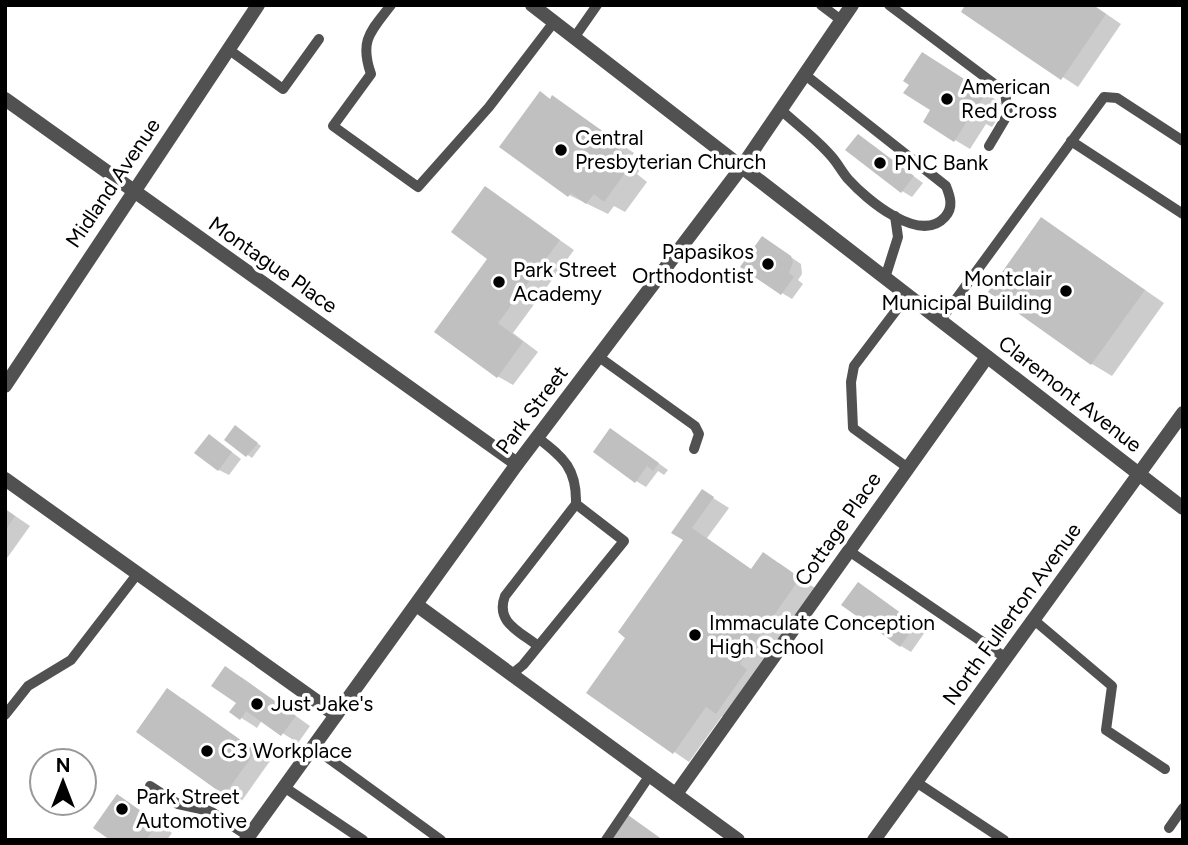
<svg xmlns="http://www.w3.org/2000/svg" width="1188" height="845" viewBox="0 0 1188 845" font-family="Figtree,sans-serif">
  <rect width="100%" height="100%" fill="#fff"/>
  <g fill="#0003">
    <polygon points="1093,5 1121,24 1078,87 963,12"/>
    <polygon points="938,63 1001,103 993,115 998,118 992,127 986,124 970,149 955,140 911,84"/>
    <polygon points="553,97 634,153 631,157 643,166 637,174 647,182 625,212 614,206 608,214 569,195"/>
    <polygon points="858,136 923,183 912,197 902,191"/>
    <polygon points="485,188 574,250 513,333 538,352 513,385 497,376"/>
    <polygon points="1042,219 1164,303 1112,376 1092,364"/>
    <polygon points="772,244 801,264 802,274 798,280 803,284 792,299 782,293"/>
    <polygon points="240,430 261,446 252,458 226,440"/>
    <polygon points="620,436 668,470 664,475 658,471 646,487 636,481"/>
    <polygon points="220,443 241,459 229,475 219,470"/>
    <polygon points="702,491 729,508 707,538 752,570 779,563 815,588 732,722 722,716 689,762 588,693 628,637 685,540"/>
    <polygon points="5,509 30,526 5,561"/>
    <polygon points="869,590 925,632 911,652 901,646"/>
    <polygon points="241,677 310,726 298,743 262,720 257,728 232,712 238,702"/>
    <polygon points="183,699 270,761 241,802 138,731"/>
    <polygon points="133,806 172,833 167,840 113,840"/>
  </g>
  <g fill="#c0c0c0">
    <polygon points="965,5 1093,5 1106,14 1061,80 961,12"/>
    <polygon points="922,52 986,93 978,105 983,108 976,120 970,116 954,142 923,122 930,110 903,93 909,85 903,81"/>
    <polygon points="540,91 550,99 552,95 615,140 611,144 624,153 618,161 628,169 604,202 594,194 586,204 571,193 568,197 499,147"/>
    <polygon points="858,134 914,176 901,193 845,150"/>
    <polygon points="485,186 560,240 498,323 523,342 497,378 434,332 487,259 451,232"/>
    <polygon points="1041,217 1145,290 1091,365 988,292"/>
    <polygon points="762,236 791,256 793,262 789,273 794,277 781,295 740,267"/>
    <polygon points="235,425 258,443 246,457 224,440"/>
    <polygon points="610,428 659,463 653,471 647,466 635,483 593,452"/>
    <polygon points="209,434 232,452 218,471 194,453"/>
    <polygon points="702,489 714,497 692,528 751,569 763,552 800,578 740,664 747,670 716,714 706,707 673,754 586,693 625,638 618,632 683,540 671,533"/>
    <polygon points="5,509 15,516 5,531"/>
    <polygon points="858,582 916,624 900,647 841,605"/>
    <polygon points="225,666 296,716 281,736 246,711 240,720 229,712 236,703 211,686"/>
    <polygon points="167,688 256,751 224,795 136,732"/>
    <polygon points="117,794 158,823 146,840 110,840 93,828"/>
    <polygon points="628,815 663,840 610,840"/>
  </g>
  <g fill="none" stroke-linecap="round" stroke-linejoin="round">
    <g stroke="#515151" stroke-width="10">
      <path d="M391,5C371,31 359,40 371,74L333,126L418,187L489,107L554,22"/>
      <polyline points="821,5 841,20"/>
      <polyline points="889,5 1005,92 1008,114 989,146"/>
      <polyline points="574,38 597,5"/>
      <polyline points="228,49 283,89 319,39"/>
      <path d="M780,109C797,125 817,139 832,157C838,164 842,172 848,179C866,199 920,245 945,217C954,207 950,196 946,186L804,74"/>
      <polyline points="1071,141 1183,214"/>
      <polyline points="885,278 898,237 895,216"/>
      <polyline points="907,296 854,366 851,382 853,428 908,468"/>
      <polyline points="940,321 1104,97 1117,98 1183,141"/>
      <polyline points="599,357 695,426 699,434 694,449"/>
      <polyline points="849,551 1006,658"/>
      <polyline points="1034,620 1112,686 1106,730 1165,769"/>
      <path d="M538,646C519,631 495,622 505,596L576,504"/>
      <path d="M512,674L523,665L624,541L576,504C577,469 564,458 538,438"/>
      <polyline points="5,715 28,686 71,660 138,573"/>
      <polyline points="313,747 441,840"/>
      <polyline points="916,782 1004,840"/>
      <polyline points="150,786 178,804 210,811 248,836"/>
      <polyline points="284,787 363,840"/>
      <polyline points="1169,828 1183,808"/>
      <polyline points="606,840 650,775"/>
    </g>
    <g stroke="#515151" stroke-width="14">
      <polyline points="5,99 517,464"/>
      <polyline points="5,386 258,5"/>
      <polyline points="5,479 336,715"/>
      <polyline points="418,606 738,840"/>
      <polyline points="676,794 987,357"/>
      <polyline points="874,840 1183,413"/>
    </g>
    <g stroke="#515151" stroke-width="14">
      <polyline points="532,5 1183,508"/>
      <polyline points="246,840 517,464 741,168 852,5"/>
    </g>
  </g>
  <g fill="#000" stroke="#fff" stroke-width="2.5">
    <circle cx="947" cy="99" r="7"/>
    <circle cx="561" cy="150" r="7"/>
    <circle cx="880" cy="163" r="7"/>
    <circle cx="768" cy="264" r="7"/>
    <circle cx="499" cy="282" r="7"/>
    <circle cx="1066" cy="291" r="7"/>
    <circle cx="695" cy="635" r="7"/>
    <circle cx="257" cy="704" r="7"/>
    <circle cx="207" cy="751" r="7"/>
    <circle cx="122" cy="809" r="7"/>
  </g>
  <g text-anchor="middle" stroke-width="7" stroke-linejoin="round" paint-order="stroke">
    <g font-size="21" fill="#000" stroke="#fff" text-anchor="start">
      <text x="961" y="94">American<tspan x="961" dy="24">Red Cross</tspan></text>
      <text x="575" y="145">Central<tspan x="575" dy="24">Presbyterian Church</tspan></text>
      <text x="894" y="170">PNC Bank</text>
      <text x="754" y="259" text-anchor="end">Papasikos<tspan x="754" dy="24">Orthodontist</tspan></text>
      <text x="513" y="277">Park Street<tspan x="513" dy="24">Academy</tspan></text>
      <text x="1052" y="286" text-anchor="end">Montclair<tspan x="1052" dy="24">Municipal Building</tspan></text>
      <text x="709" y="630">Immaculate Conception<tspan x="709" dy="24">High School</tspan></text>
      <text x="271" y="711">Just Jake's</text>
      <text x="221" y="758">C3 Workplace</text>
      <text x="136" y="804">Park Street<tspan x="136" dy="24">Automotive</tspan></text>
    </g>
    <g font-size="21" fill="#000" stroke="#fff">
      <text transform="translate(113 183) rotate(-56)" y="7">Midland Avenue</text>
      <text transform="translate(273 265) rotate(35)" y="7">Montague Place</text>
      <text transform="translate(1070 394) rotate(38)" y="7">Claremont Avenue</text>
      <text transform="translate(532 410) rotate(-53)" y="7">Park Street</text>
      <text transform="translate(838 529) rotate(-55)" y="7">Cottage Place</text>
      <text transform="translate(1012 614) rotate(-54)" y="7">North Fullerton Avenue</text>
    </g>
  </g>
  <rect width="1188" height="845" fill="none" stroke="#000000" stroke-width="14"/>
  <g transform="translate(63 782)"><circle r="33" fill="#ffffff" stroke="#999999" stroke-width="2"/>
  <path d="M0-5L12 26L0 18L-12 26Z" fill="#000000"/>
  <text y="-10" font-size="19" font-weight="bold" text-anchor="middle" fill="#000000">N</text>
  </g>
</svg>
